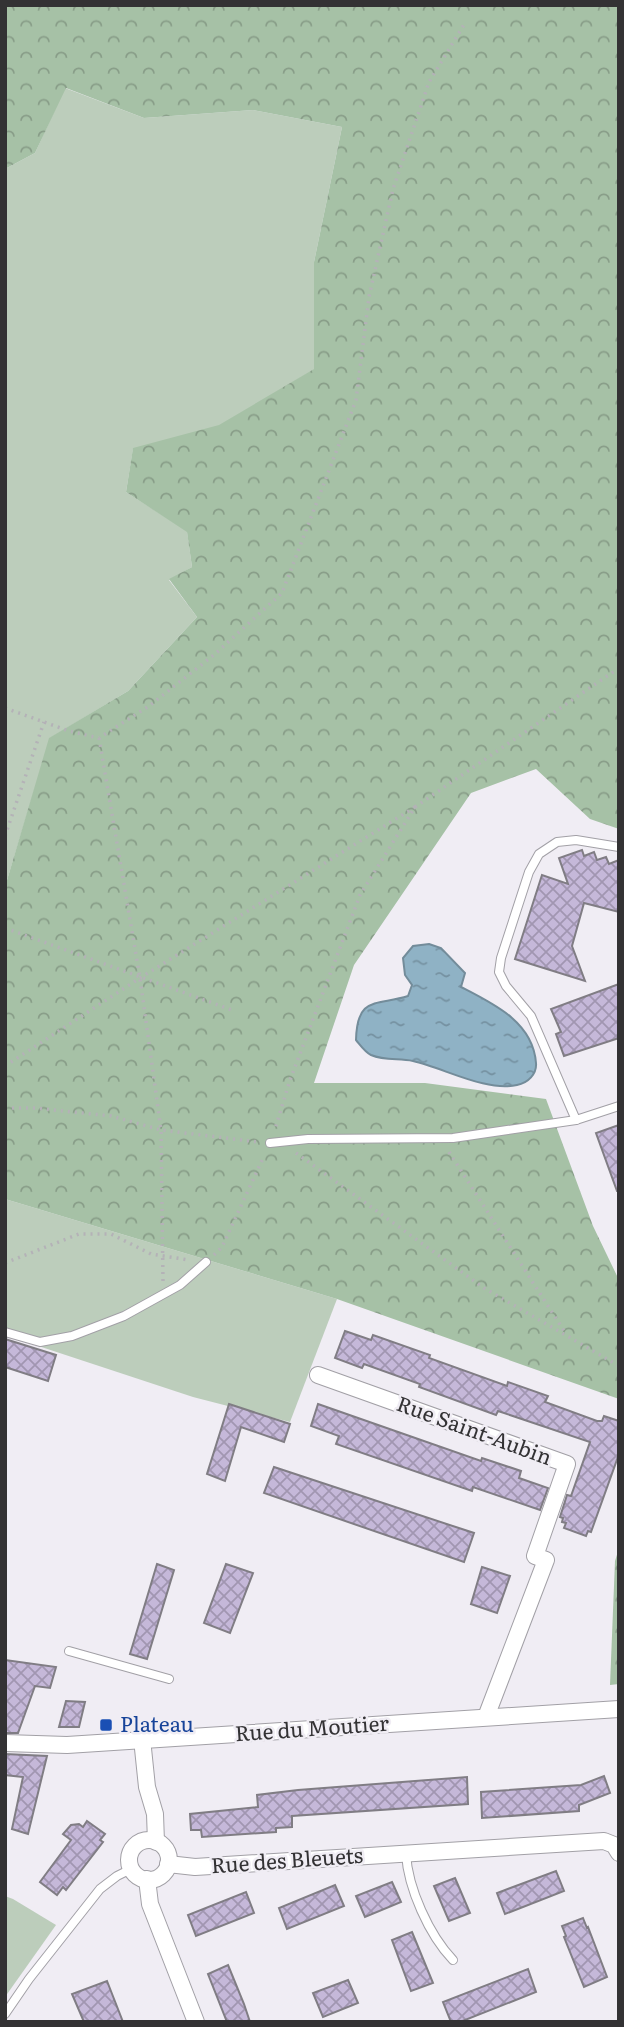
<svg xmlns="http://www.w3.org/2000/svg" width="624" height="2027" viewBox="0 0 624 2027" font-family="Literata,serif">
  <defs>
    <pattern id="forest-crowns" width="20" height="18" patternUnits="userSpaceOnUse" patternTransform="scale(1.75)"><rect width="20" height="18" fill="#a6c1a6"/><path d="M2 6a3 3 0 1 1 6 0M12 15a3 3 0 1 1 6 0" fill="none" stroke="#889d88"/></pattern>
    <pattern id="water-ripples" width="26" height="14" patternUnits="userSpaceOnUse" patternTransform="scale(1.75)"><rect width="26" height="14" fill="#8fb2c5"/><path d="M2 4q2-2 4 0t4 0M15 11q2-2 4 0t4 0" fill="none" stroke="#7591a1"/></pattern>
    <pattern id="building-cross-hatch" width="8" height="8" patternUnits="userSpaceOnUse" patternTransform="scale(1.75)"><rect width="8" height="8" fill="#c5b8d9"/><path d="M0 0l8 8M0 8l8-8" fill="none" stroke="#a196b1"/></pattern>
  </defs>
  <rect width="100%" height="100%" fill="#f0edf4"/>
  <g fill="#bccdbb">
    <polygon points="65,88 144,118 253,110 342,127 314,262 315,369 219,426 133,449 126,492 187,531 192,567 169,580 197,617 128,691 50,738 5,887 5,169 35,153"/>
    <polygon points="5,1199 337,1299 290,1422 193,1397 5,1335"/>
    <polygon points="5,1896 13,1899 56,1925 5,1997"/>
  </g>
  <g fill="url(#forest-crowns)">
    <polygon points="5,5 619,5 619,829 590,819 536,769 471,793 354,965 314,1083 425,1083 546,1099 593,1226 619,1280 619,1399 337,1299 5,1199 5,887 49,738 128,691 197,617 169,579 192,567 187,532 126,492 133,448 219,425 314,369 314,262 342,127 253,110 144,118 66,88 35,153 5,169"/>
    <polygon points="619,1548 619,1684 610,1685 615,1561"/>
  </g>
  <path fill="url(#water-ripples)" stroke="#738c9a" stroke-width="2" d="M429,944L441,948L465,973L461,987C494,1004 533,1022 536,1063C537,1074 528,1083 517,1085C486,1092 444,1068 413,1061C399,1058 385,1061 371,1055C365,1052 361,1046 356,1040C357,995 377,1006 408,996L412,985L405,975L403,958L413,946Z"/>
  <g fill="url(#building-cross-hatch)" stroke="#807d84" stroke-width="2">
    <polygon points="582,850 584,856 594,852 597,860 606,857 609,864 619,860 619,912 584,903 572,946 585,981 515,959 542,875 568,884 559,858"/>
    <polygon points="619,984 619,1038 564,1056 556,1034 561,1032 551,1009"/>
    <polygon points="619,1125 619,1191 617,1191 596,1133"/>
    <polygon points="345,1331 371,1340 373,1335 430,1355 429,1358 507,1386 508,1382 548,1396 545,1402 597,1421 602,1421 604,1416 619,1421 619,1454 591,1532 588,1531 586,1536 564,1528 566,1523 562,1522 563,1518 560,1517 567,1495 571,1496 590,1442 498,1411 496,1415 419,1387 420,1384 364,1364 362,1368 335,1358"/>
    <polygon points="5,1339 56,1355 48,1381 5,1367"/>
    <polygon points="229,1404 290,1424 284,1442 241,1427 225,1481 207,1474"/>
    <polygon points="318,1404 481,1461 482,1458 521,1471 519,1478 548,1488 540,1510 473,1487 472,1491 336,1444 339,1436 311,1426"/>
    <polygon points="274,1467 474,1533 464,1562 264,1493"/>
    <polygon points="157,1564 174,1570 147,1659 130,1654"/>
    <polygon points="226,1564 253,1573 230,1633 204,1623"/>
    <polygon points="482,1567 510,1576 497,1613 471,1604"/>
    <polygon points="5,1660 56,1667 50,1688 35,1686 18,1733 5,1733"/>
    <polygon points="66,1701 85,1702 79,1727 59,1727"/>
    <polygon points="5,1754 47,1756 28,1834 12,1829 23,1777 5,1775"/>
    <polygon points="604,1776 610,1793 579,1805 579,1811 482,1818 481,1792 581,1785"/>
    <polygon points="467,1777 468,1804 292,1816 292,1827 276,1828 276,1832 202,1837 201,1830 191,1830 190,1814 258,1807 257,1795 298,1790"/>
    <polygon points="87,1821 105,1834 100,1840 103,1842 66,1890 63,1887 57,1895 40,1882 71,1840 63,1834 71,1825 79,1824 83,1827"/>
    <polygon points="556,1871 564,1891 505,1914 497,1893"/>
    <polygon points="455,1878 470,1913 449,1921 434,1886"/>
    <polygon points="392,1882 401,1902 365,1917 356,1896"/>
    <polygon points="335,1885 344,1906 287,1929 279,1908"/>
    <polygon points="246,1892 254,1913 196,1936 188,1915"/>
    <polygon points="583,1918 587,1928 588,1927 607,1977 584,1987 564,1937 566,1936 562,1926"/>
    <polygon points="412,1932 433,1983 411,1991 392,1940"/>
    <polygon points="228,1965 244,2004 250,2022 227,2022 208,1974"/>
    <polygon points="528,1969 536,1992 460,2022 451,2022 443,2002"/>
    <polygon points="348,1980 358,2003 323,2017 313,1993"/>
    <polygon points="107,1981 123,2022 84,2022 72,1994"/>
  </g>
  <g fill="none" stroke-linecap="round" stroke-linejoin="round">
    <defs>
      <g id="lane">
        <polyline points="619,847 576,840 557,842 539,854 529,872 501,958 499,972 506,986 531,1016 576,1120 619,1106"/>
        <polyline points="270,1143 308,1139 453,1138 576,1120"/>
        <polyline points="5,1332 40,1342 72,1336 124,1316 180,1285 206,1262"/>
        <polyline points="69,1651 169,1679"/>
        <path d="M406,1854C408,1888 429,1935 453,1960"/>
        <polyline points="5,2014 29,1979 100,1889 117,1876 131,1869"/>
      </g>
      <g id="street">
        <polyline points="318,1375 567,1464 535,1556 546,1560 486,1717"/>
        <polyline points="142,1739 147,1787 155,1814 156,1842"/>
        <polyline points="5,1743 67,1745 619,1709"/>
        <circle cx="149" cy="1860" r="20"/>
        <polyline points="168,1864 195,1867 604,1841 614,1845 619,1853"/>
        <polyline points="147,1879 150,1904 196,2022"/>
      </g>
    </defs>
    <use href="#lane" stroke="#a2a0a6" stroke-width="10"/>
    <use href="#street" stroke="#a2a0a6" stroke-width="18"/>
    <g stroke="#b4b2b7" stroke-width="3.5" stroke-dasharray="2 5" stroke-linecap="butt">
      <polyline points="5,708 69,731 99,738 149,706 215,654 282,593 356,400 369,297 393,189 429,82 465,23"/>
      <polyline points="99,738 140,978 161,1130 163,1281"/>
      <polyline points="415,807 619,668"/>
      <polyline points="5,836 44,722"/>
      <polyline points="5,928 232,1010"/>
      <polyline points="5,1066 140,978 415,807 360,895 290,1080 275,1129"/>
      <polyline points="5,1108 35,1108 111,1116 161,1130 258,1142"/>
      <polyline points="449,1152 566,1334"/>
      <polyline points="296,1153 484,1288 619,1366"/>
      <polyline points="214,1255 222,1247 264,1156"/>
      <polyline points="5,1263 79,1234 111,1234 151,1254 189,1260"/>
    </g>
    <use href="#lane" stroke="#fff" stroke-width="8"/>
    <use href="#street" stroke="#fff" stroke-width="16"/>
  </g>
  <rect fill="#1a4fb4" stroke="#f0edf4" stroke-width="2.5" x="99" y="1718" width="14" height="14" rx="3.5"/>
  <g text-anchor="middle" stroke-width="5" stroke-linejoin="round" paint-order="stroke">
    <g font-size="21" fill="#333234" stroke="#f0edf4">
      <text transform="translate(474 1431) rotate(20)" y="7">Rue Saint-Aubin</text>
      <text transform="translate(312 1729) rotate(-4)" y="7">Rue du Moutier</text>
      <text transform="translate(287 1861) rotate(-4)" y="7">Rue des Bleuets</text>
    </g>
    <g font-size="21" fill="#164399" stroke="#f0edf4" text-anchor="start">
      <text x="120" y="1732">Plateau</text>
    </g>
  </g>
  <rect width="624" height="2027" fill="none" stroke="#333234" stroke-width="14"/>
</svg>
